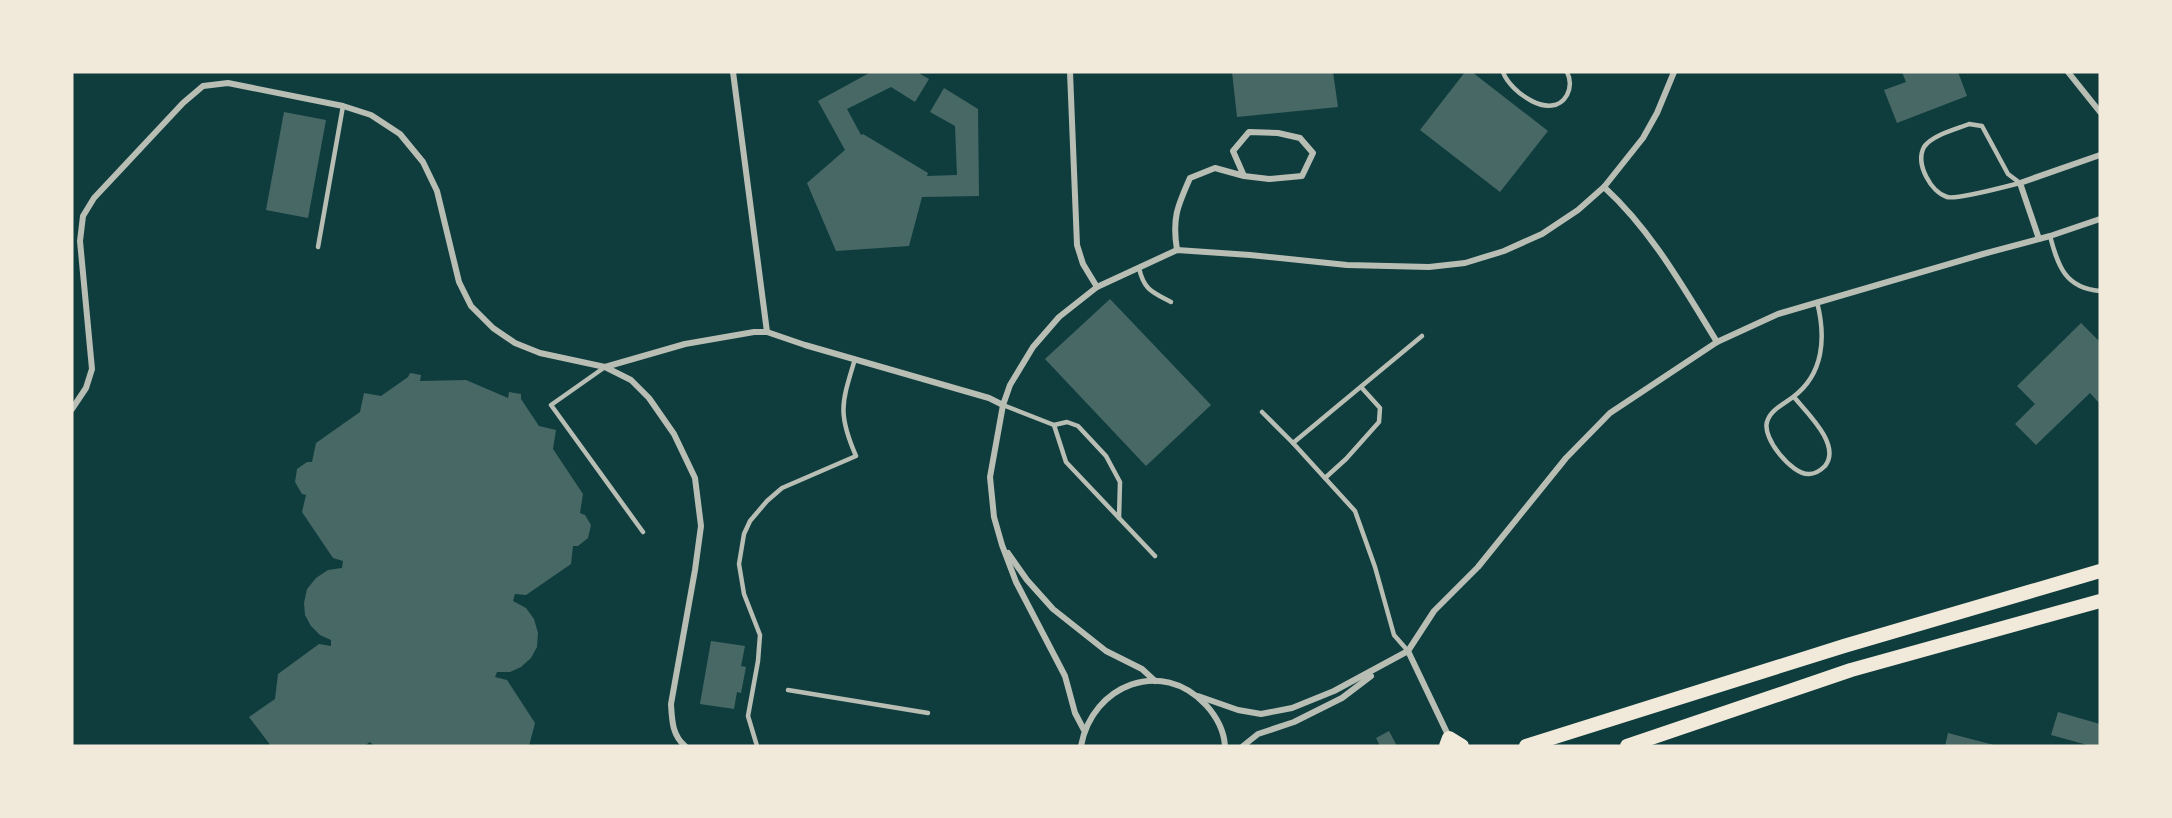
<svg xmlns="http://www.w3.org/2000/svg" width="2172" height="818" viewBox="0 0 2172 818" font-family="'Crimson Pro',serif">
  <rect width="100%" height="100%" fill="#0f3d3e"/>
  <g fill="#486865">
    <polygon points="871,72 917,72 929,79 915,102 891,87 847,109 861,135 863,134 928,173 927,176 957,175 955,126 930,112 944,88 978,109 979,196 922,197 909,246 836,251 807,183 845,150 818,101"/>
    <polygon points="1232,72 1333,72 1338,107 1237,117"/>
    <polygon points="1465,72 1472,72 1548,131 1500,192 1420,130"/>
    <polygon points="1902,72 1958,72 1967,96 1897,123 1884,90 1906,82"/>
    <polygon points="284,112 326,120 308,218 266,210"/>
    <polygon points="1110,299 1211,405 1146,466 1045,359"/>
    <polygon points="2081,323 2099,341 2100,340 2100,404 2090,393 2036,445 2015,424 2035,404 2017,386"/>
    <polygon points="410,373 421,375 420,381 466,380 508,398 509,392 521,394 521,399 539,426 556,430 553,449 583,494 580,513 585,515 591,525 588,538 578,546 573,546 571,564 526,595 515,594 513,601 526,608 534,619 538,633 537,647 531,658 521,667 510,672 497,672 495,677 507,680 535,723 529,746 374,746 370,742 364,746 271,746 249,717 275,699 278,674 319,644 331,646 331,640 320,635 311,626 305,615 304,603 307,589 316,578 328,570 342,568 343,561 333,558 302,512 306,495 302,494 295,482 297,469 307,462 312,462 316,443 360,412 364,393 381,396 408,377"/>
    <polygon points="711,641 745,646 741,666 746,667 741,693 737,692 734,709 700,704"/>
    <polygon points="2058,712 2100,724 2100,746 2091,746 2051,735"/>
    <polygon points="1389,731 1397,746 1380,746 1376,738"/>
    <polygon points="1948,733 1994,745 1994,746 1945,746"/>
  </g>
  <g fill="none" stroke-linecap="round" stroke-linejoin="round">
    <g stroke="#b8beb3" stroke-width="4.5">
      <path d="M1503,72C1510,92 1552,122 1567,95C1571,87 1571,80 1567,72"/>
      <path d="M1969,124L1982,126L2008,174L2020,183C2007,186 1957,200 1947,197C1931,192 1915,164 1924,147C1932,135 1957,129 1969,124Z"/>
      <path d="M2050,236C2058,266 2065,288 2100,291"/>
      <polyline points="318,247 343,106"/>
      <path d="M1139,268C1144,290 1152,292 1171,302"/>
      <polyline points="605,367 551,405 643,532"/>
      <path d="M1794,397C1806,412 1842,445 1825,466C1821,470 1815,474 1809,474C1792,475 1762,438 1767,422C1770,410 1784,404 1793,397C1824,374 1826,337 1817,302"/>
      <polyline points="1003,405 1054,425 1066,462 1155,556"/>
      <polyline points="1262,412 1293,443 1355,511 1375,567 1394,635 1408,651"/>
      <polyline points="1054,425 1067,422 1078,426 1106,456 1120,482 1119,518"/>
      <polyline points="1293,443 1422,336"/>
      <polyline points="1325,478 1346,459 1379,422 1380,408 1361,387"/>
      <polyline points="788,690 928,713"/>
      <path d="M757,746L748,716L758,661L760,635L744,594L739,564L744,534L750,521L767,501L782,488L856,456C837,413 842,402 855,359"/>
    </g>
    <g stroke="#b8beb3" stroke-width="6">
      <polyline points="733,72 767,332"/>
      <polyline points="1070,72 1077,245 1083,264 1097,287"/>
      <polyline points="2068,72 2100,112"/>
      <path d="M1604,187C1652,231 1683,287 1717,342"/>
      <polyline points="2039,239 2020,183 2100,155"/>
      <path d="M1177,250C1172,219 1177,207 1190,178L1215,168L1244,176L1269,179L1302,176L1313,153L1300,138L1278,133L1249,132L1233,151L1244,176"/>
      <polyline points="605,367 685,344 754,332 767,332 805,345 989,398 1003,405"/>
      <path d="M72,409L86,388L92,369L80,241L83,216L94,198L183,103L203,86L228,83L343,106L371,115L400,134L423,162L437,191L459,282L471,306L493,328L515,343L540,353L605,367L631,380L649,398L674,434L695,478L701,526L695,570L671,704C672,720 672,735 685,746"/>
      <polyline points="1008,553 1027,580 1053,609 1106,651 1142,669 1155,681"/>
      <polyline points="1408,651 1449,737"/>
      <polyline points="1198,696 1238,710 1261,714 1292,708 1334,691 1408,651 1434,611 1478,567 1566,458 1610,413 1717,342 1778,314 1983,254 2050,236 2100,219"/>
      <polyline points="1084,730 1075,713 1065,676 1016,582 1002,545 994,517 990,477 1003,405 1010,385 1033,347 1059,317 1097,287 1177,250 1250,255 1347,265 1429,267 1465,263 1504,251 1542,234 1578,210 1604,187 1643,138 1657,113 1674,72"/>
      <path d="M1081,746C1092,685 1162,657 1206,705C1216,716 1224,731 1225,746"/>
      <polyline points="1243,746 1258,734 1294,722 1342,698 1371,676"/>
    </g>
    <g stroke="#f1e9da" stroke-width="14">
      <polyline points="1446,746 1449,738 1462,746"/>
      <polyline points="1526,746 1844,646 2100,571"/>
      <polyline points="1627,746 1851,670 2100,601"/>
    </g>
  </g>
  <rect width="2172" height="818" fill="none" stroke="#f1e9da" stroke-width="147"/>
</svg>
